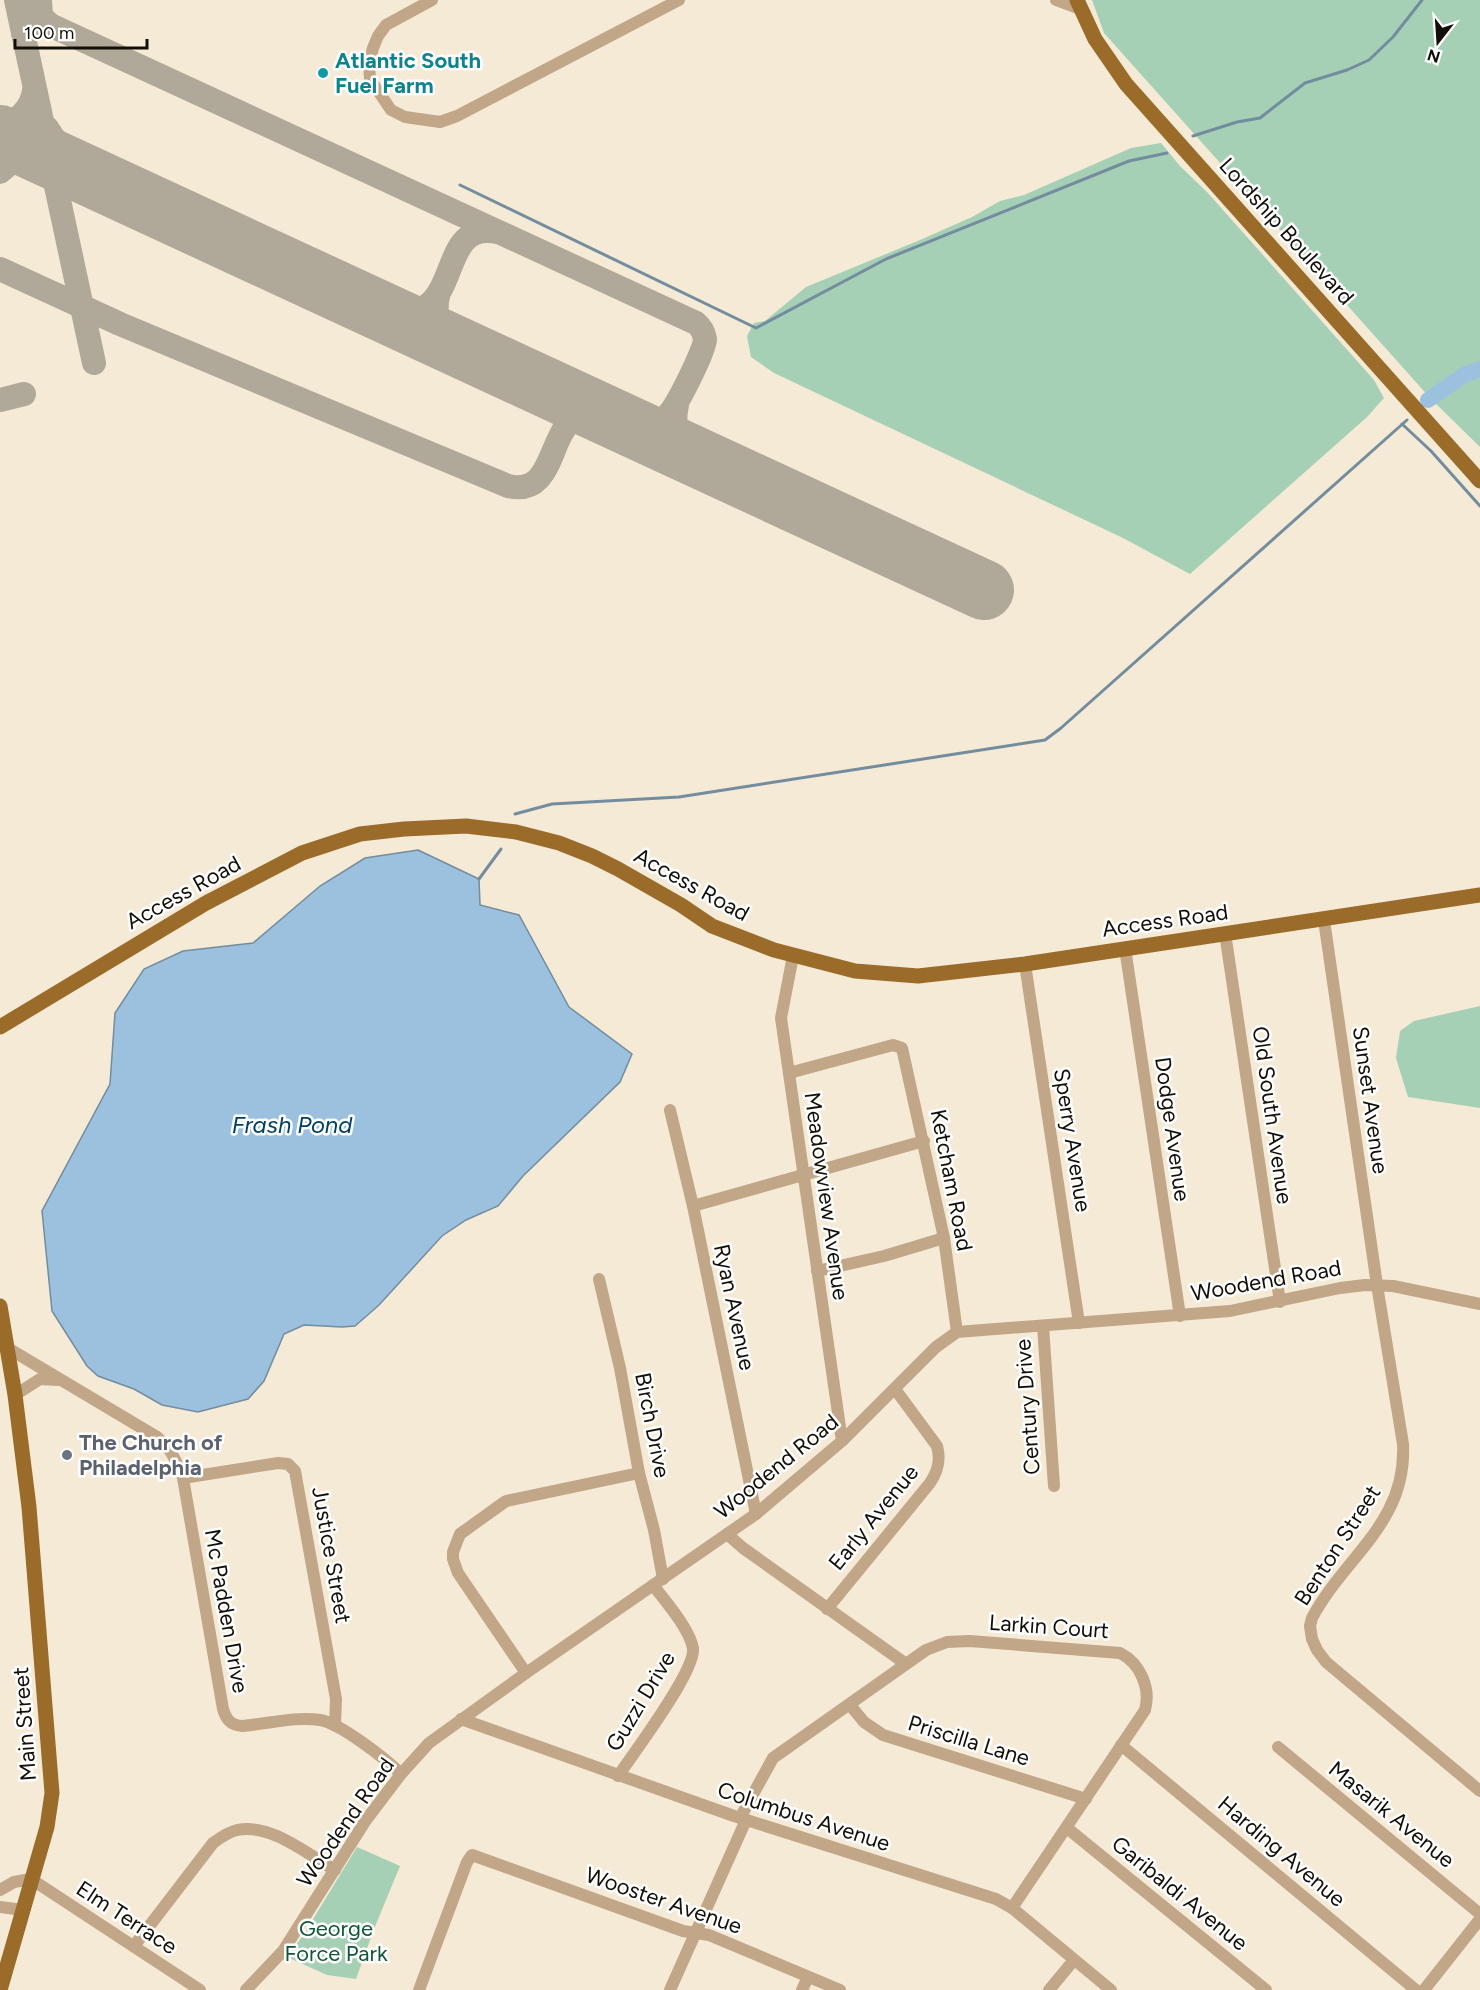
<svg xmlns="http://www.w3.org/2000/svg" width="1480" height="1990" viewBox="0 0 1480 1990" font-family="Figtree,sans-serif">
  <rect width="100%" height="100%" fill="#f4ead6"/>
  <g fill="#a6d0b5">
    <polygon points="1092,0 1480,0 1480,447 1431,399 1104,33"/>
    <polygon points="1161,143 1180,166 1207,192 1374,380 1384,398 1367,417 1190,574 1123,538 774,373 751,357 747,336 754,323 765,321 806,287 920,240 972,217 1000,201 1024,195 1131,148"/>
    <polygon points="1480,1006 1480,1108 1408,1097 1396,1058 1400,1031 1414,1021"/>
    <polygon points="357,1847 400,1866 374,1929 356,1979 327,1975 287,1957 304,1934"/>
  </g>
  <polygon fill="#9cc1df" stroke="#738c9e" stroke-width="1.5" points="418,850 479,879 480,905 519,915 569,1007 632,1054 620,1082 523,1176 498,1206 466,1220 442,1236 379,1305 355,1326 342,1327 304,1325 284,1334 264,1381 248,1399 198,1412 162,1405 134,1389 98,1376 87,1366 52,1311 42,1211 110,1084 115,1013 144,969 183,951 253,943 320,886 365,858"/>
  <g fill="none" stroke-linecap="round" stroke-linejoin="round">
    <g stroke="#738c9e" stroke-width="3">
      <polyline points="1193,136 1237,122 1260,118 1305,83 1347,70 1369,60 1393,37 1422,0"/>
      <polyline points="460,185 756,328 886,259 1129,161 1167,153"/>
      <polyline points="1402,424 1431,451 1480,506"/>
      <polyline points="515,814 552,804 679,797 1045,740 1061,728 1407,420"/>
      <polyline points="479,879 501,849"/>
    </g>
    <polyline stroke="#9cc1df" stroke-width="16" points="1428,400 1464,375 1480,369"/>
    <g stroke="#b0a898" stroke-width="24">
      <polyline points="16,0 94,363"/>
      <polyline points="40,0 41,16 50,25"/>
      <path d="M23,33C30,22 37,22 50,25L696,323C701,327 704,333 705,339C705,350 676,408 667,416C656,426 642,426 627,425"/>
      <path d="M0,126C18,122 31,109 34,91"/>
      <path d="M47,128C61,151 79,165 100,181"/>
      <path d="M0,172C21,155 34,136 36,108"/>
      <path d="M0,269L120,324L508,486C559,498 546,422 584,414C590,413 597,414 603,414"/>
      <path d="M438,296C433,318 441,331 457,346"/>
      <path d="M382,312C470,330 431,219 497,232"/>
      <path d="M551,390C564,404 566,408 565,428"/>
      <polyline points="0,400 24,394"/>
      <path d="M677,405C672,427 678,439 693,456"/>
    </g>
    <polyline stroke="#b0a898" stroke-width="60" points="0,135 984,590"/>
    <g stroke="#c1a687" stroke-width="12">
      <polyline points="432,0 386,25 378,36 373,48 369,64 370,79 391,110 405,117 440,122 457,116 679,0"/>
      <polyline points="1056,0 1080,9"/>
      <path d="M1324,920L1377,1285L1403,1444C1407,1523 1345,1556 1312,1618L1310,1626L1312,1639L1317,1650L1326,1662L1480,1791"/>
      <polyline points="1225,933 1280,1302"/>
      <polyline points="1125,948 1180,1316"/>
      <polyline points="793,956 781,1018 842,1441"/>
      <polyline points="1025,964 1079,1323"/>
      <polyline points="789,1073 893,1045 902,1048 944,1238 957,1332"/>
      <polyline points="670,1110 693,1206 756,1514"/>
      <polyline points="693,1206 924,1141"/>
      <polyline points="817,1271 884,1256 944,1238"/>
      <polyline points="599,1279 620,1368 639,1473 654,1530 663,1579"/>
      <polyline points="1043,1326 1054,1486"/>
      <path d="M6,1347L157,1437C172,1449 176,1461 183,1478L223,1709C226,1719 230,1725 242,1726C267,1724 296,1716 320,1720C340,1723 386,1759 401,1774"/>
      <polyline points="15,1395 40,1379 58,1380"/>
      <polyline points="183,1478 278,1463 288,1464 295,1471 336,1699 335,1725"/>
      <polyline points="727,1534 743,1548 906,1664"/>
      <path d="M827,1609L930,1483C938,1471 941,1460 937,1446L895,1389"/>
      <polyline points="526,1673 458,1573 453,1559 453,1552 460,1534 506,1501 639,1473"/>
      <polyline points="850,1705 864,1722 883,1735 1086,1799"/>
      <polyline points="461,1719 734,1816 996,1899 1012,1908 1111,1990"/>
      <polyline points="1121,1745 1416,1990"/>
      <polyline points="1278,1747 1480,1914"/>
      <path d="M618,1776C633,1754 696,1671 693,1648C689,1628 666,1602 653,1585"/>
      <path d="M740,1818L773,1758L926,1650L947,1642L970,1641L1120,1653C1140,1663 1151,1688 1145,1710L1012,1908"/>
      <polyline points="1067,1828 1266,1990"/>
      <polyline points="0,1890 14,1882 31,1879 200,1990"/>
      <polyline points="0,1907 23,1910"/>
      <path d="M134,1946L213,1843C220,1838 228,1832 237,1830C271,1823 307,1854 335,1870"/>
      <polyline points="246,1990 283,1951 366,1820 401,1774 429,1743 526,1673 756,1514 842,1441 936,1347 957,1332 1230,1311 1340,1288 1365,1285 1393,1286 1480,1304"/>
      <polyline points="419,1990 467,1862 472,1855 683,1931 709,1935 840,1990"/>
      <polyline points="670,1990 746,1820"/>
      <polyline points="802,1990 808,1977"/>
      <polyline points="1049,1990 1074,1960"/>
      <polyline points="1424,1990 1480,1919"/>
    </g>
    <g stroke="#9a6b29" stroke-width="15">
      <polyline points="1077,0 1095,39 1126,84 1480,481"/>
      <polyline points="0,1027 206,903 302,853 360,834 404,829 466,826 516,832 559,843 592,856 618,869 681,905 712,926 774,950 855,971 918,976 1025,964 1480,895"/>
      <polyline points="0,1306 15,1395 29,1507 52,1793 47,1827 0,1990"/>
    </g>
  </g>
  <circle fill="#0f9aa8" stroke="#fff" stroke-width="2" cx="323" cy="73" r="6"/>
  <circle fill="#6b7280" stroke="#fff" stroke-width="2" cx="67" cy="1455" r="6"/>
  <g text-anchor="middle" stroke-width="5" stroke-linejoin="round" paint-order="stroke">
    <g font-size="22" font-weight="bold" fill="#0d838f" stroke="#fff" text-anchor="start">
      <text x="335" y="68">Atlantic South<tspan x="335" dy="25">Fuel Farm</tspan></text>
    </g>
    <g font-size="22" fill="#120f08" stroke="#fff">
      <text transform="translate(1287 231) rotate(48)" y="8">Lordship Boulevard</text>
      <text transform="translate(692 884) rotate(29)" y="8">Access Road</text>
      <text transform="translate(183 892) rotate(-29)" y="8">Access Road</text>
      <text transform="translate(1165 920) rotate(-8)" y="8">Access Road</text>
      <text transform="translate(1371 1100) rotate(82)" y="8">Sunset Avenue</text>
      <text transform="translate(1273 1115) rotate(82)" y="8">Old South Avenue</text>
      <text transform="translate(1173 1129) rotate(82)" y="8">Dodge Avenue</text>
      <text transform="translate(1073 1140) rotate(81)" y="8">Sperry Avenue</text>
      <text transform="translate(952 1180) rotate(79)" y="8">Ketcham Road</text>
      <text transform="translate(827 1196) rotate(82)" y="8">Meadowview Avenue</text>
      <text transform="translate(1266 1280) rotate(-10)" y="8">Woodend Road</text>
      <text transform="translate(735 1307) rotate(78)" y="8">Ryan Avenue</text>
      <text transform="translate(1027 1407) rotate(-94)" y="8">Century Drive</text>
      <text transform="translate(653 1425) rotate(79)" y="8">Birch Drive</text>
      <text transform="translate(776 1466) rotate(-39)" y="8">Woodend Road</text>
      <text transform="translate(873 1517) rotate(-51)" y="8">Early Avenue</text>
      <text transform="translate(1337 1545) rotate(-57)" y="8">Benton Street</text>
      <text transform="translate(332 1555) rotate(80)" y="8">Justice Street</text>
      <text transform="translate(227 1611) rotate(80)" y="8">Mc Padden Drive</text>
      <text transform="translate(1049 1626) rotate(4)" y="8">Larkin Court</text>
      <text transform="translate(640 1701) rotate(-59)" y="8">Guzzi Drive</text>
      <text transform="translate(24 1724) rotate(-94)" y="8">Main Street</text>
      <text transform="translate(969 1740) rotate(17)" y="8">Priscilla Lane</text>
      <text transform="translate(1392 1814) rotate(39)" y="8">Masarik Avenue</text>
      <text transform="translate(804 1816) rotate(18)" y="8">Columbus Avenue</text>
      <text transform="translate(345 1822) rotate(-55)" y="8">Woodend Road</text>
      <text transform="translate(1282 1851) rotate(40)" y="8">Harding Avenue</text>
      <text transform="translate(1180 1893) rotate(39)" y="8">Garibaldi Avenue</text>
      <text transform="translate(664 1900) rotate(19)" y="8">Wooster Avenue</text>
      <text transform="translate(127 1917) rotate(33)" y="8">Elm Terrace</text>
    </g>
    <g font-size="22" font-weight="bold" fill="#5b616d" stroke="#fff" text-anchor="start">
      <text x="79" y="1450">The Church of<tspan x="79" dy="25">Philadelphia</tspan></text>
    </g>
    <g font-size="22" fill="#0e5634" stroke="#fff">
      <text x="336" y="1936">George<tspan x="336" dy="25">Force Park</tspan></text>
    </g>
    <g font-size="24" font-style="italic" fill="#003f66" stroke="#fff">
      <text x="292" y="1133">Frash Pond</text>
    </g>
  </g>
  <g transform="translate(1438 42) rotate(197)" stroke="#ffffff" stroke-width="4.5" paint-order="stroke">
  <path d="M0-4.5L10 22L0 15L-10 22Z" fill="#120f08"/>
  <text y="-9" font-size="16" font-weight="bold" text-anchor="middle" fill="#120f08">N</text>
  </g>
  <path d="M15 39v9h132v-9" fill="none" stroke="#120f08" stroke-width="3"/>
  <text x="24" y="39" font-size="18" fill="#120f08" stroke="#ffffff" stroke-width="4.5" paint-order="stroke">100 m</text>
</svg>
